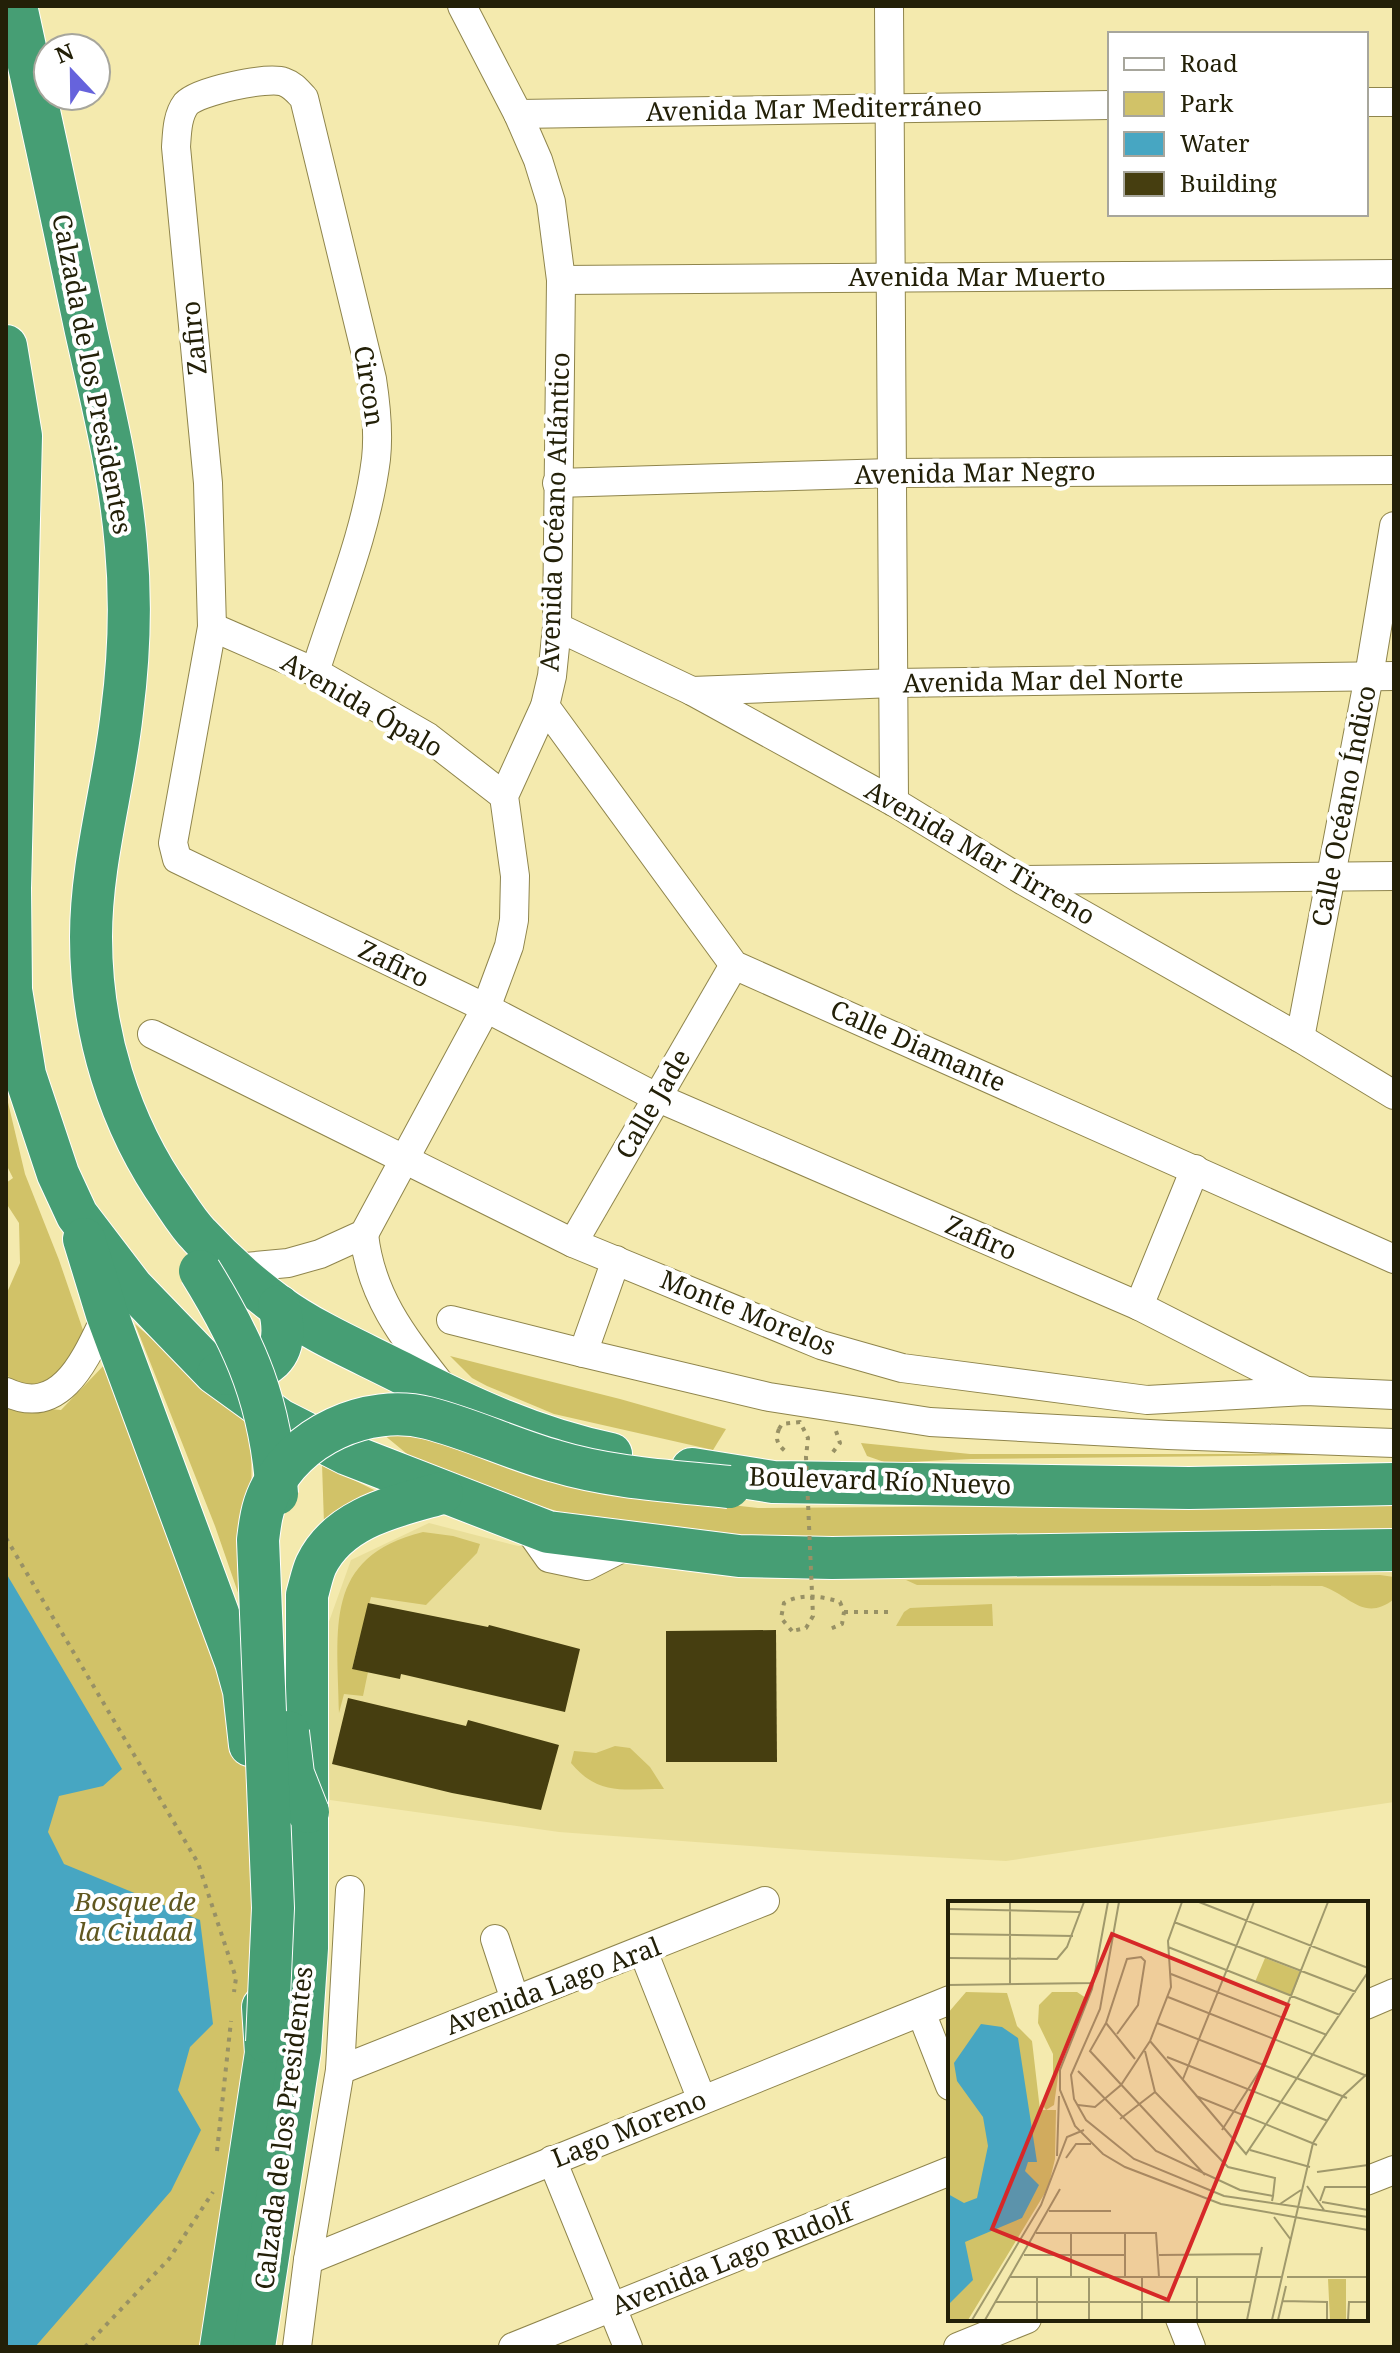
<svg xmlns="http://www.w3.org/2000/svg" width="1400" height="2353" viewBox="0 0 1400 2353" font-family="'Noto Serif',serif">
  <rect width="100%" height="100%" fill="#f4eaae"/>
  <polygon fill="#e9de99" points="429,1523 518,1546 630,1544 1394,1557 1394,1802 1006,1861 818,1851 559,1832 330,1800 326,1630 351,1560"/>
  <g fill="#d1c268">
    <path d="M6,1094L25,1174L59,1260L84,1333L72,1369C45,1383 34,1394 6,1375V1295L20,1263L19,1223L6,1203V1183L13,1178L6,1164Z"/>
    <polygon points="135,1324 251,1425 253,1636 215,1526"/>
    <polygon points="450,1356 620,1399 726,1429 713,1450 554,1414 487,1386 472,1378"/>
    <polygon points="108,1361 237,1699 266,1917 204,2347 6,2347 6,1405 61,1410"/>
    <polygon points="366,1420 687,1500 758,1508 1394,1503 1394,1530 734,1541 573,1516 468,1484 418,1463"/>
    <polygon points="861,1443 970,1454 1394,1454 971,1459 887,1463 867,1456"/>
    <polygon points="322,1464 394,1500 325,1553"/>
    <path d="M423,1532L453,1536L480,1544L477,1553L426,1605L371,1597L352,1668L368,1672L363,1696L344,1694L339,1713C338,1629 322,1557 423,1532Z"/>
    <path d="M1380,1575L1394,1577V1599C1364,1623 1350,1595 1322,1586L917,1585L906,1580Z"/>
    <polygon points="992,1604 993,1626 896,1626 904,1612 910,1608"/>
    <path d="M615,1746L630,1748L650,1767L664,1789C624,1789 598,1796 571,1763L574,1751L596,1753Z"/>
  </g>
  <polygon fill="#47a6c2" points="6,1573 122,1769 103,1786 59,1796 48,1832 64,1864 200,1920 213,2024 190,2047 178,2090 201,2130 171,2191 35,2347 6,2347"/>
  <g fill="#463e10">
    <polygon points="368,1603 488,1627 489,1625 580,1649 565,1712 401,1674 400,1679 352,1669"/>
    <polygon points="776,1630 777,1762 666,1762 666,1631"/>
    <polygon points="348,1698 466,1726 468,1720 559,1745 541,1810 452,1793 332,1764"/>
  </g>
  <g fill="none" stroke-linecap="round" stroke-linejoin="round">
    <defs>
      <g id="minor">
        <polyline points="889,6 894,802"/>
        <polyline points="1366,102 1394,102"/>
        <polyline points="518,114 1110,105"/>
        <polyline points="561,280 1394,274"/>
        <polyline points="557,483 892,473 1394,470"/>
        <polyline points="212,627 315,672 428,737 504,796"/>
        <polyline points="557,627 692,691 894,802 1022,880 1300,1038 1394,1095"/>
        <path d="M315,672C337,602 367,531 376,459C379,432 376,405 372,379L304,98C298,92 293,85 284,82C268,76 198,91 186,104C177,116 177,133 176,147L208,483L212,627L173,843L177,859L486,1008L656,1097L1139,1306L1306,1391"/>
        <polyline points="692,691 894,683 1394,676"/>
        <polyline points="545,706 734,965 1394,1259"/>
        <polyline points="1023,880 1394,876"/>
        <polyline points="152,1034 573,1243 821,1345 902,1368 1147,1400 1306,1391 1394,1395"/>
        <polyline points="1300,1038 1369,676 1394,526"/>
        <path d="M364,1234C371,1299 406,1340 445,1390"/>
        <polyline points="573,1243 734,965"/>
        <polyline points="234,1268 288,1263 320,1254 364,1234 486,1008 509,946 514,920 515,876 504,796 545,706 552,676 557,627 561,280 551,202 538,160 518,114 462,6"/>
        <polyline points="1139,1306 1195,1169"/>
        <polyline points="451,1320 583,1353 616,1260"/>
        <polyline points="583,1353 769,1397 930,1422 1168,1435 1394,1443"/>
        <path d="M6,1392C63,1419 87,1355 107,1314"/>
        <polyline points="525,1524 549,1558 587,1566 630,1544"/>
        <polyline points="495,1939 515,2000"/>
        <polyline points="643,1951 702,2100"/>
        <polyline points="1366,2005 1394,1993"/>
        <polyline points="921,2012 950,2086"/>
        <polyline points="340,2070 765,1901"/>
        <polyline points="552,2160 628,2347"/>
        <polyline points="1366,2181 1394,2170"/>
        <polyline points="308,2260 950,2000"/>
        <polyline points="1180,2319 1191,2347"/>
        <polyline points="297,2347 308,2260 340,2070 350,1890"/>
        <polyline points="513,2347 950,2171"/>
        <polyline points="958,2347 1027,2319"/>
      </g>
      <g id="highway">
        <path d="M16,6C40,114 63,223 86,331C102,402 120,473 126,546C131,600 129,658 122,712C114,787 91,861 91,937C91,1031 119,1124 173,1200C181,1212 189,1225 199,1235C222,1260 250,1285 277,1305C314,1332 359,1351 400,1372C467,1407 537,1439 611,1454"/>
        <polyline points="6,346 21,436 10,888 11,990 25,1075 58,1174 77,1215 132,1287 215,1373 280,1420 347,1454 548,1532 739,1556 832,1558 1394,1550"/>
        <polyline points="84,1239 107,1314 236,1662 244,1691 250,1745"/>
        <path d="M218,1374C267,1374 292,1358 279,1306"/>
        <polyline points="692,1469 773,1482 1189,1488 1394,1484"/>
        <polyline points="221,2347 266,2053 263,2007"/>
        <path d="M254,2347L300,2050L307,1948V1595C310,1585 312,1574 316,1565C339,1517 396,1506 442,1493"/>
      </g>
    </defs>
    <use href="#minor" stroke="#8f854c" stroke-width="30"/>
    <use href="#highway" stroke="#fff" stroke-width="44"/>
    <g stroke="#989165" stroke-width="4" stroke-dasharray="4 6" stroke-linecap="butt">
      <path d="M779,1429C775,1439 777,1444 785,1451"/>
      <polyline points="833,1452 840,1443 836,1431"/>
      <polyline points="6,1538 198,1863 236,1978 234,1992"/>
      <polyline points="844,1612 888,1612"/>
      <path d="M792,1631L781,1618L784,1603C801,1593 822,1596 840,1602L844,1612L842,1624L830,1629"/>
      <polyline points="217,2151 231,2021"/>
      <polyline points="85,2347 169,2259 213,2192"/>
    </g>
    <use href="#minor" stroke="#fff" stroke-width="28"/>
    <use href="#highway" stroke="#469e74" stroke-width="42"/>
    <defs>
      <g id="highway-bridge">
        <path d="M200,1271C247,1347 271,1404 277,1494"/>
        <polyline points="288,1732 293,1774 308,1812"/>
        <path d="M267,2042L273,1908L258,1540C260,1523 262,1508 269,1493C295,1436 367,1403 428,1418C471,1429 512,1449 555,1461C611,1478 671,1481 729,1487"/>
      </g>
    </defs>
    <use href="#highway-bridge" stroke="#fff" stroke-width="44" stroke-linecap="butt"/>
    <polyline stroke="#989165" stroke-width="4" stroke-dasharray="4 6" stroke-linecap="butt" points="779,1429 782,1424 800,1422 808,1438 806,1457 813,1616 806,1628 792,1631"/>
    <use href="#highway-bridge" stroke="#469e74" stroke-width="42"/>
  </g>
  <g text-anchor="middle" stroke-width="8" stroke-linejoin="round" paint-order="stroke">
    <g font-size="26" fill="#232008" stroke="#fff">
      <text transform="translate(814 109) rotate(-1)" y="9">Avenida Mar Mediterráneo</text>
      <text x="977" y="286">Avenida Mar Muerto</text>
      <text transform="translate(194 338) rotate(-96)" y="9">Zafiro</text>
      <text transform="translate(92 374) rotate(79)" y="9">Calzada de los Presidentes</text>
      <text transform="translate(369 386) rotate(81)" y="9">Circon</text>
      <text transform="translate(975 473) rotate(-1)" y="9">Avenida Mar Negro</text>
      <text transform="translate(555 512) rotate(-88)" y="9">Avenida Océano Atlántico</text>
      <text transform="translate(1043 681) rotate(-1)" y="9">Avenida Mar del Norte</text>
      <text transform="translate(362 705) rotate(30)" y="9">Avenida Ópalo</text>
      <text transform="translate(1344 806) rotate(-79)" y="9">Calle Océano Índico</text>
      <text transform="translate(980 853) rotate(30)" y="9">Avenida Mar Tirreno</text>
      <text transform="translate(394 964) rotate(26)" y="9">Zafiro</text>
      <text transform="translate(918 1046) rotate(24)" y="9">Calle Diamante</text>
      <text transform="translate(653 1104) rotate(-60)" y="9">Calle Jade</text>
      <text transform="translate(981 1238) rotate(23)" y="9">Zafiro</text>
      <text transform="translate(748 1313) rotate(22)" y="9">Monte Morelos</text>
      <text transform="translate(880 1481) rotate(2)" y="9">Boulevard Río Nuevo</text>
      <text transform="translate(553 1986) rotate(-21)" y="9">Avenida Lago Aral</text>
      <text transform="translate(284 2128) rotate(-83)" y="9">Calzada de los Presidentes</text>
      <text transform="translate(629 2129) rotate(-22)" y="9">Lago Moreno</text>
      <text transform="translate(732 2259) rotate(-22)" y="9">Avenida Lago Rudolf</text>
    </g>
    <g font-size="26" font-style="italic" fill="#60571f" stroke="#fff">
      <text x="135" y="1911">Bosque de<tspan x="135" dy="30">la Ciudad</tspan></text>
    </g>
  </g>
  <g transform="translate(948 1901)">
    <rect width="420" height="420" fill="#f4eaae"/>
    <path d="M317,57L353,71L344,95L307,81ZM18,91L59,92L69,125L84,140L92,209H108L107,258L100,287L20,419H0V112ZM129,91L138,97L113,154L106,204L98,209L94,203L105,181V153L90,122L91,104L104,91ZM380,378H398V419H382Z" fill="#d1c268"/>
    <path d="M33,123L54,126L70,137L89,261H80L77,270L91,284L74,317L17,341L25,379L0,404V293L16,302L29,297L40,245L35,216L9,180L6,162Z" fill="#47a6c2"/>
    <path fill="none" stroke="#a0996c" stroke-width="2" d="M160,1L144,88L112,169V189L127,225L155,253L177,266L273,303L420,329M171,1L152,108L123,174L126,198L138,219L186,258L276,295L420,316M251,1L420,67M0,8L132,11M226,21L408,91M0,33L125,35M220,46L392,114M0,57L109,58L119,46L136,1M223,73L379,134M0,84L146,82M62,84V1M220,96L419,175M158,122L187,158M209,122L399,197M169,133L190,104L197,60L193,56L179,58L158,122L142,150L257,274M202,140L298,253L420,71M197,150L207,191L280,266L327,277L325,295M219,156L380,220M130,170L208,250L292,289L325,295L324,300M235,178L306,1M248,195L369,244M130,204L147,206L173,184L202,140L223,86L220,40L234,1M172,218L207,191M274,229L316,163L380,1M302,249L362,266M109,255L111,195M118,257L128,243H143M369,271L420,264M359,285L376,309M372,300L377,286H420M374,301L420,309M332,303L353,289M101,310H163M326,316L343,339M88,332H208L211,376M123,332V376M177,332V376M76,354H177M211,354L313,353M62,376H333M89,376V419M194,376V419M339,376H420M335,400L379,401V419M47,401H303M24,419L93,304L119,236L136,229M37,419L112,288M141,419V376M249,419V376M299,419L314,346M324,419L365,242L395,195L420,172M330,419L338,385M400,419L401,401H420"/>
    <path fill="#d62828" fill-opacity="0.15" stroke="#d62828" stroke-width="4" d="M164,33L340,104L220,399L44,328Z"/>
    <rect width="420" height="420" fill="none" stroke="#232008" stroke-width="4"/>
  </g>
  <rect width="1400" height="2353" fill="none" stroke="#232008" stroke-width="16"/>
  <rect x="1108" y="32" width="260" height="184" fill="#ffffff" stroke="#a7a69c" stroke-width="2"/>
  <rect x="1124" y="58" width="40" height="12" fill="#ffffff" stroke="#a7a69c" stroke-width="2"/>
  <text x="1180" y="72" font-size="24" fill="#232008">Road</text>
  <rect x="1124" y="92" width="40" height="24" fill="#d1c268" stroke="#a7a69c" stroke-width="2"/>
  <text x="1180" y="112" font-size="24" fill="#232008">Park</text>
  <rect x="1124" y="132" width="40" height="24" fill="#47a6c2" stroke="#a7a69c" stroke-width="2"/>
  <text x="1180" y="152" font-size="24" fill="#232008">Water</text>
  <rect x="1124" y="172" width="40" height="24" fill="#463e10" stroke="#a7a69c" stroke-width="2"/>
  <text x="1180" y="192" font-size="24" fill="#232008">Building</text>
  <g transform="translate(72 72) rotate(338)"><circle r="38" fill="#ffffff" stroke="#a7a69c" stroke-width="2"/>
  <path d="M0-6L14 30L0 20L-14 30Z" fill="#6663dc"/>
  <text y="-12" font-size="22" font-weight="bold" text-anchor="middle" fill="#232008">N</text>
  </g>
</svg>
